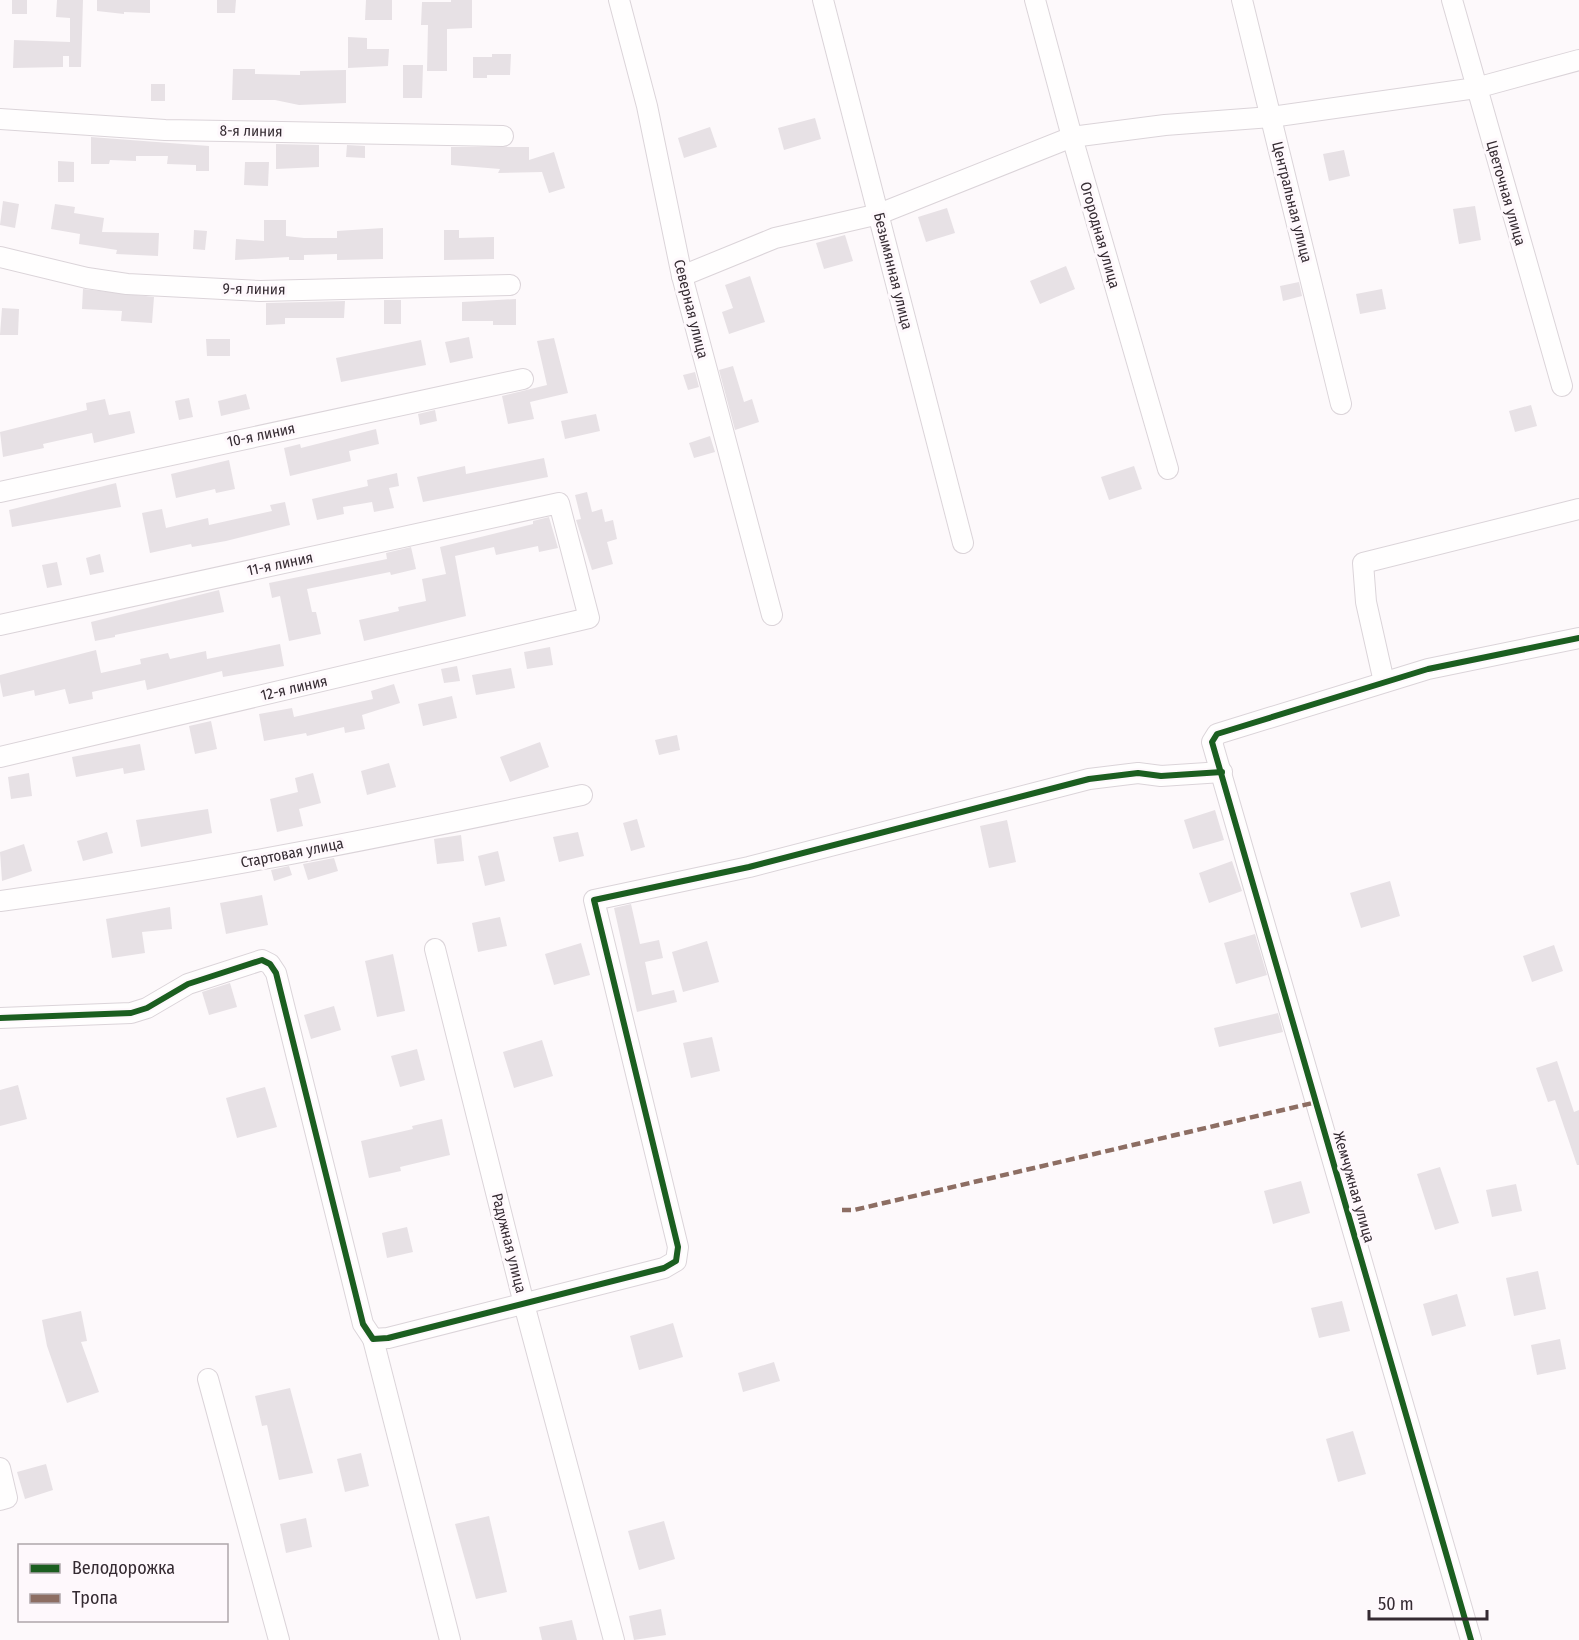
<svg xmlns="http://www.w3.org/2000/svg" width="1579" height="1640" viewBox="0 0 1579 1640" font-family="'Fira Sans Condensed',sans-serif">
  <rect width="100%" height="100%" fill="#fdf9fb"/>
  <g fill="#e7e1e5">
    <rect x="12" y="0" width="15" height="14"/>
    <polygon points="57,0 83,0 81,67 69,67 69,56 63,56 63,67 13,68 14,40 70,42 70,18 56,17"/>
    <polygon points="97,0 150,0 150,13 124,12 124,14 97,11"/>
    <polygon points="217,0 236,0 235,13 217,13"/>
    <polygon points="366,0 392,0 392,20 365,20"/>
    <polygon points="451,0 472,0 472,28 447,29 447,71 427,71 428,25 421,25 422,2 451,2"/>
    <polygon points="348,37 367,38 367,49 389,49 388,66 348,68"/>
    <polygon points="492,54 511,54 510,75 487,75 487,78 473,78 473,57 492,57"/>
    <polygon points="403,65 423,65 422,98 403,98"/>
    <polygon points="233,69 255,69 255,74 300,75 300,71 346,70 346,103 299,105 275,100 232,100"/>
    <rect x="151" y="84" width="14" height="17"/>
    <polygon points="815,118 821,139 784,150 778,128"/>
    <polygon points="710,127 717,147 684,158 678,138"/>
    <polygon points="91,137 209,146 209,171 196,171 196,165 167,164 168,156 136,156 136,161 110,160 109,164 91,164"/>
    <polygon points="276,144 319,145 319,167 276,169"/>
    <polygon points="347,145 365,146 365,158 346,157"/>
    <polygon points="451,147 529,147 529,160 554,152 565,188 549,193 542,172 498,173 500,169 451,165"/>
    <polygon points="1344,150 1350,176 1329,181 1323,154"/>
    <polygon points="58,161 74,162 74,182 58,182"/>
    <polygon points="245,162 269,162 268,186 244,185"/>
    <polygon points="3,201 19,204 15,228 0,225"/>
    <polygon points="55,204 75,207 74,213 104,218 102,232 159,233 158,256 116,254 117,250 79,244 80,234 51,229"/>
    <polygon points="1475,206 1481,240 1459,244 1453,209"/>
    <polygon points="947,208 955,233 926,242 918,217"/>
    <polygon points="264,220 286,220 286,236 304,238 337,238 337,231 383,228 383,259 337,260 337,254 304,255 304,260 289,260 289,257 235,260 236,239 264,241"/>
    <polygon points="194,230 207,231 205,250 193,249"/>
    <polygon points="444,230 459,230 459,238 494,237 494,259 444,260"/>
    <polygon points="845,235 853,261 824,269 816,243"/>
    <polygon points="1066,266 1075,289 1040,304 1030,281"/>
    <polygon points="750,276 765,322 729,334 722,312 733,308 725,285"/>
    <polygon points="1299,282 1302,296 1283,301 1280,286"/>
    <polygon points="83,289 154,297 152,323 121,321 122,311 82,309"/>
    <polygon points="1382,289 1386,309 1360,314 1356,294"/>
    <polygon points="516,299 516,325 493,325 493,321 462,321 462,302"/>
    <rect x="384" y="300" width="17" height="24"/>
    <polygon points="345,301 344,318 285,318 285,324 266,325 266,303"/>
    <polygon points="2,308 19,309 18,335 0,335"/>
    <polygon points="469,337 473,358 450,363 445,342"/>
    <polygon points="554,338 568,393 530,402 534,419 508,424 502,396 547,385 537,341"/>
    <polygon points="206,339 230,339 230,356 207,356"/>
    <polygon points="421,340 426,365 341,382 336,358"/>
    <polygon points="733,366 744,402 752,399 759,422 735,430 719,370"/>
    <polygon points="695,372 699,387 688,390 683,375"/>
    <polygon points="246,394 250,409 221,416 218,401"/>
    <polygon points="189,398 193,417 179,420 175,401"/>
    <polygon points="105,399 109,415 130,411 135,433 94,443 92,433 43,444 44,448 3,457 0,432 87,410 86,403"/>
    <polygon points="1531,405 1537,426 1515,432 1509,411"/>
    <polygon points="435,410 437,421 420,425 418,414"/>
    <polygon points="596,414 600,431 565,439 561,421"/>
    <polygon points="376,429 379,444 349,451 351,461 290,476 284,448 300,444 301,448"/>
    <polygon points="710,436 715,452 694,458 689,443"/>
    <polygon points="544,458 548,477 423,502 417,477 465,466 466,474"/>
    <polygon points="229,460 235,489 216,493 215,489 176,498 171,474"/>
    <polygon points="1134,466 1142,489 1109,500 1101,477"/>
    <polygon points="397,473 399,486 389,488 394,508 374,512 372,502 343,507 344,514 317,520 312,499 368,486 367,480"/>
    <polygon points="116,483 121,507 12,527 9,510"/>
    <polygon points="587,492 592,512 602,509 605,522 613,520 617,539 607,542 613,564 592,570 576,520 581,519 575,495"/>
    <polygon points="285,502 290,525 226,541 192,547 191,544 150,553 142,513 162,509 166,528 208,518 209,525 272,511 270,505"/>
    <polygon points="549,517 558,548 539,552 538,546 496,555 494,547 455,556 466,616 364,641 359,620 399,611 398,607 426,601 422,579 446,574 440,547 533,524 533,521"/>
    <polygon points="411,547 416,569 391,575 390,572 307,589 312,612 316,612 321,634 289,641 280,596 272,598 269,583 387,559 386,553"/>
    <polygon points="100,554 104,572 90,575 86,558"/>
    <polygon points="57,562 62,585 47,588 42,565"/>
    <polygon points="219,590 224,612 115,635 115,637 95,641 91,622"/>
    <polygon points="280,644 284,666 223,677 222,671 147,690 145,680 92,692 93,699 69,704 65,689 35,696 34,690 3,697 0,682 0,675 96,650 101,673 141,664 140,659 168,653 170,659 206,651 207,659"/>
    <polygon points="550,647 553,665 527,669 524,652"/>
    <polygon points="457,666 460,681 444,683 441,669"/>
    <polygon points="511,668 515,688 476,695 472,675"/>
    <polygon points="394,684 400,703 362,715 365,729 345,733 344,727 307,736 306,733 264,741 259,714 292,708 294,717 373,699 371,691"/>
    <polygon points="452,696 457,718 423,726 418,704"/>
    <polygon points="211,721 217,749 195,754 189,726"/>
    <polygon points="677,735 680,750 659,755 655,740"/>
    <polygon points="540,742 549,767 510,782 500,757"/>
    <polygon points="140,744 145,770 124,774 123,768 76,777 72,757"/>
    <polygon points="389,763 396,787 367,795 361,771"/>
    <polygon points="29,773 32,796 11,799 8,777"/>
    <polygon points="313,773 321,803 299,809 303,826 277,832 270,799 298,792 295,778"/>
    <polygon points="208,809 212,833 141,847 136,820"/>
    <polygon points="1215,810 1224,840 1193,849 1184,820"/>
    <polygon points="637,819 645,847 631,851 623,823"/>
    <polygon points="1007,820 1016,862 989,868 980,826"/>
    <polygon points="107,832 113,853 83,861 77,841"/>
    <polygon points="578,832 584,856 559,862 553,837"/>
    <polygon points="461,835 464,861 437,864 434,839"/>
    <polygon points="24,844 32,871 2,881 0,852"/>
    <polygon points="498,851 505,881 485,886 478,856"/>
    <polygon points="334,858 338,871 308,880 303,864"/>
    <polygon points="1232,861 1242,891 1209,903 1199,873"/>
    <polygon points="289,866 292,875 274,881 271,870"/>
    <polygon points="1390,881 1400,916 1361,928 1350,893"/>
    <polygon points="262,895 268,925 226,934 220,903"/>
    <polygon points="631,904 640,944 659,940 663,958 645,962 652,995 674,990 677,1002 637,1012 614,908"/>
    <polygon points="170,907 172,929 142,932 145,953 112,958 106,919"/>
    <polygon points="500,917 507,946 478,952 472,923"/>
    <polygon points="1255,934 1267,975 1236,984 1224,943"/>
    <polygon points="707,941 719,982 683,992 672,952"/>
    <polygon points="581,943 590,975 554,985 545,954"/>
    <polygon points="1554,945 1563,971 1532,982 1523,956"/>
    <polygon points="393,954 405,1011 377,1017 365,961"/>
    <polygon points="230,983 237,1007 209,1015 202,992"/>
    <polygon points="334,1006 341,1030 311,1039 304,1015"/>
    <polygon points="1278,1013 1283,1032 1219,1047 1214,1028"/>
    <polygon points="712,1037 720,1071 691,1078 683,1043"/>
    <polygon points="542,1040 553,1076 514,1088 503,1052"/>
    <polygon points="417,1049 425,1080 400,1087 391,1056"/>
    <polygon points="1557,1061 1574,1112 1579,1110 1579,1165 1577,1165 1555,1100 1548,1102 1536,1068"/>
    <polygon points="18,1085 27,1119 0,1126 0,1090"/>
    <polygon points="265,1087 277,1127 237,1138 226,1098"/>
    <polygon points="442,1119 450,1155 400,1167 401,1171 369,1178 361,1141 413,1129 412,1126"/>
    <polygon points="1440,1167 1459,1223 1435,1230 1417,1174"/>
    <polygon points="1301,1181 1310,1213 1273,1224 1264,1191"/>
    <polygon points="1516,1184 1522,1211 1492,1217 1486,1190"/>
    <polygon points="407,1227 413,1252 387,1258 382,1233"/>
    <polygon points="1538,1271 1546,1309 1514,1316 1506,1278"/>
    <polygon points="1457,1294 1466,1326 1432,1336 1423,1304"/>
    <polygon points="1342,1301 1350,1331 1319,1338 1311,1308"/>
    <polygon points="81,1311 87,1341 81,1342 99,1392 67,1403 47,1346 42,1320"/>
    <polygon points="673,1323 683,1357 639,1370 630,1336"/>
    <polygon points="1560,1339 1566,1369 1537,1375 1531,1345"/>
    <polygon points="774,1362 780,1381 743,1392 738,1373"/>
    <polygon points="290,1388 313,1473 279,1480 267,1425 262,1426 255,1396"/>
    <polygon points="1353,1431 1366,1474 1338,1482 1326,1439"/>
    <polygon points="361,1453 369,1486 345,1492 337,1459"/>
    <polygon points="46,1464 53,1490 25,1499 17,1472"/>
    <polygon points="489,1516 507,1592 476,1599 455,1524"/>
    <polygon points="306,1518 312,1547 286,1553 280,1524"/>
    <polygon points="664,1521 675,1559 639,1570 628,1531"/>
    <polygon points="661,1609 666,1635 634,1640 629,1616"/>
    <polygon points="572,1620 577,1640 542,1640 539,1627"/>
  </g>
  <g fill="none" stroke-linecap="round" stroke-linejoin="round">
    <defs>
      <g id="minor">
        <polyline points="619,0 647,106 682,276 772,615"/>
        <polyline points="823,0 963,543"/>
        <polyline points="1035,0 1072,137 1168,469"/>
        <polyline points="1242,0 1341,404"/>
        <polyline points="1452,0 1562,386"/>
        <polyline points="0,119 165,130 503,136"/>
        <polyline points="0,257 87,278 127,284 260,291 510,285"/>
        <polyline points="682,276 775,238 879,214 1072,137 1165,125 1271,117 1476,88 1579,60"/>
        <polyline points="0,492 523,379"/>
        <polyline points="0,625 559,503 589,618 0,757"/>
        <polyline points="1384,682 1366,602 1363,563 1579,509"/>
        <path d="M0,901C196,875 389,836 582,795"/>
        <polyline points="435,949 524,1304 614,1640"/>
        <polyline points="0,1018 131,1013 147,1008 188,984 262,960 270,964 276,973 363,1324 373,1339 388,1338 664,1268 676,1261 678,1247 594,900 749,867 1089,779 1138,773 1161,776 1222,772"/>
        <polyline points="373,1339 450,1640"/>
        <polyline points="208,1379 279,1640"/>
        <polyline points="0,1468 7,1498 0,1500"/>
        <polyline points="1471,1640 1212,742 1217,734 1428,669 1579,638"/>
      </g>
    </defs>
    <use href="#minor" stroke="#dbd4d9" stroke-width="22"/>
    <use href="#minor" stroke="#fffefe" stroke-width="20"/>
    <polyline stroke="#8d6e63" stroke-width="4.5" stroke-dasharray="9 4.5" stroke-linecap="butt" points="842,1210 854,1210 1317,1102"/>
    <defs>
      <g id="cycleway">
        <polyline points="0,1018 131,1013 147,1008 188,984 262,960 270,964 276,973 363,1324 373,1339 388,1338 664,1268 676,1261 678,1247 594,900 749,867 1089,779 1138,773 1161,776 1222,772"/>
        <polyline points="1471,1640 1212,742 1217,734 1428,669 1579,638"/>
      </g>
    </defs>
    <use href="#cycleway" stroke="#fef8fc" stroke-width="10"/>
    <use href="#cycleway" stroke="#1b5e20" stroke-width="6"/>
  </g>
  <g text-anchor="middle" stroke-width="6" stroke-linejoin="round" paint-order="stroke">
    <g font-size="15" fill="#352b32" stroke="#fef8fc">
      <text transform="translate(251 131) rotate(1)" y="5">8-я линия</text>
      <text transform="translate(1506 193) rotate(74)" y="5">Цветочная улица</text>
      <text transform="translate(1292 202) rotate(76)" y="5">Центральная улица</text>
      <text transform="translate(1100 235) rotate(74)" y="5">Огородная улица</text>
      <text transform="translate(893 271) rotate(76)" y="5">Безымянная улица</text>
      <text transform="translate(254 289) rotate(1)" y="5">9-я линия</text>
      <text transform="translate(691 309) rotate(76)" y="5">Северная улица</text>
      <text transform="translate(261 435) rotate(-12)" y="5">10-я линия</text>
      <text transform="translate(280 564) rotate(-12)" y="5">11-я линия</text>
      <text transform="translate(294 688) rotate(-13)" y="5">12-я линия</text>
      <text transform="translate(292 853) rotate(-11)" y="5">Стартовая улица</text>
      <text transform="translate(1354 1187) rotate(74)" y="5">Жемчужная улица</text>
      <text transform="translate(509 1243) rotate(76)" y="5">Радужная улица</text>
    </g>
  </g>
  <rect x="18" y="1544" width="210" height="78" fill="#fef8fc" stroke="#aea6ab" stroke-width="1.5"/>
  <rect x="30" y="1564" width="30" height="9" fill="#1b5e20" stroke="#aea6ab" stroke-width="1.5"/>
  <text x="72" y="1574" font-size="18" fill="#352b32">Велодорожка</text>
  <rect x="30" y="1594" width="30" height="9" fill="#8d6e63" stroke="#aea6ab" stroke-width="1.5"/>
  <text x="72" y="1604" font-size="18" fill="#352b32">Тропа</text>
  <path d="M1369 1610v9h118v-9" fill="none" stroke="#352b32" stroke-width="3"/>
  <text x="1378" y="1610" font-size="18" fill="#352b32" stroke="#fef8fc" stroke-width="4.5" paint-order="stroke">50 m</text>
</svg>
